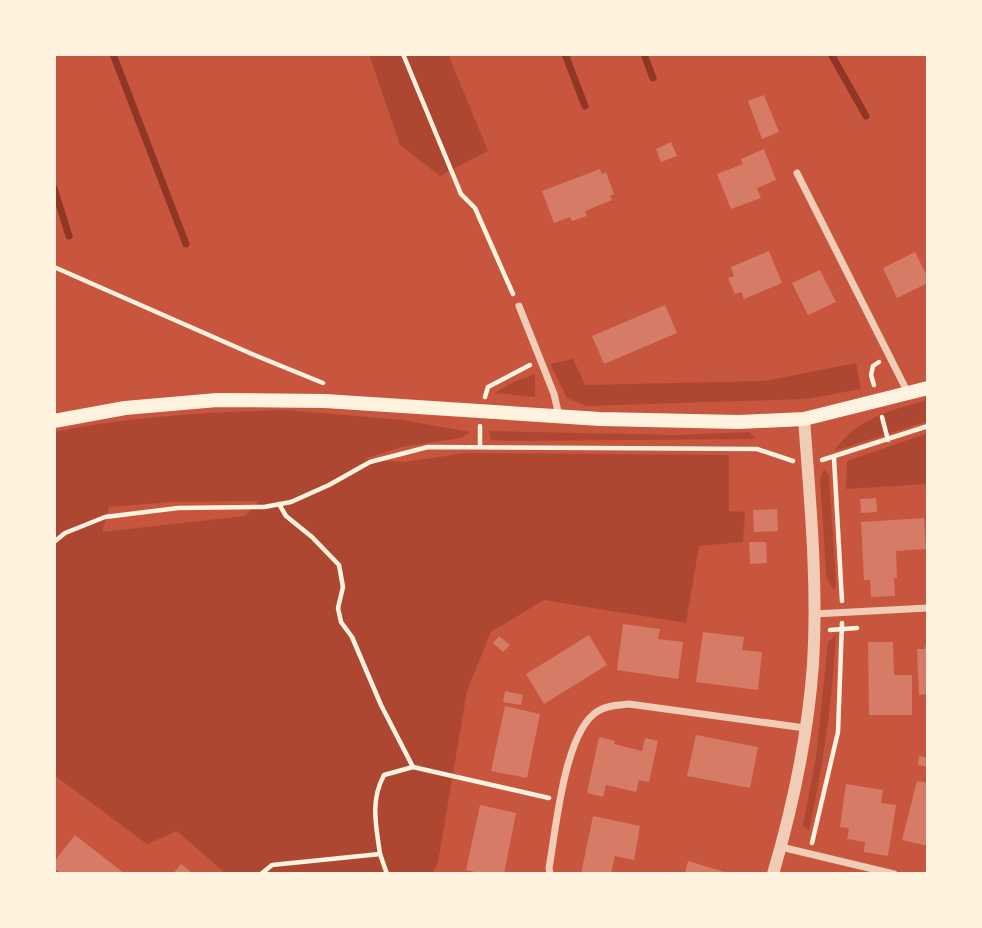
<svg xmlns="http://www.w3.org/2000/svg" width="982" height="928" viewBox="0 0 982 928" font-family="Quicksand,sans-serif">
  <rect width="100%" height="100%" fill="#c8553d"/>
  <g fill="#ae4732" fill-rule="evenodd">
    <polygon points="369,54 448,54 488,151 440,176 400,145"/>
    <polygon points="573,359 585,385 765,381 856,363 861,389 806,399 586,406 567,398 550,364"/>
    <polygon points="535,374 535,397 495,393 509,384"/>
    <path d="M928,400V421L834,451C859,417 889,411 928,400Z"/>
    <path d="M287,410L403,420L470,432L461,438L401,447L364,459L404,462L467,453L729,455V511L745,512L743,542L699,546L686,623L544,600L491,632L467,691L438,862L432,874H226L177,831L147,844L54,775V432C131,416 209,412 287,410ZM259,501L245,516L102,532L109,507L172,502Z"/>
    <polygon points="489,431 677,435 750,432 756,439 506,441 491,440"/>
    <polygon points="928,433 928,484 846,489 847,461"/>
    <polygon points="824,469 829,475 836,583 834,591 827,579 826,570 820,480"/>
    <path d="M836,634C832,703 824,762 809,830L803,826L816,757L828,643Z"/>
  </g>
  <g fill="none" stroke-linecap="round" stroke-linejoin="round">
    <g stroke="#8f3625" stroke-width="7">
      <polyline points="113,54 186,244"/>
      <polyline points="565,54 585,106"/>
      <polyline points="644,54 653,78"/>
      <polyline points="831,54 866,116"/>
      <polyline points="54,188 69,236"/>
    </g>
  </g>
  <g fill="#d67c66">
    <polygon points="764,95 779,132 762,139 748,101"/>
    <polygon points="671,142 677,156 661,162 656,149"/>
    <polygon points="764,149 776,180 757,188 761,198 731,209 717,174 743,164 741,159"/>
    <polygon points="600,169 602,174 606,172 614,194 610,196 612,200 585,211 587,216 572,221 570,217 554,223 542,191"/>
    <polygon points="769,251 782,283 744,299 741,292 735,294 728,278 734,276 731,267"/>
    <polygon points="915,252 928,278 928,283 897,298 883,268"/>
    <polygon points="820,270 836,302 808,315 792,283"/>
    <polygon points="665,305 677,333 604,364 592,336"/>
    <polygon points="876,498 877,512 861,513 860,499"/>
    <polygon points="777,509 778,531 754,532 753,510"/>
    <polygon points="924,518 926,549 896,551 897,578 894,578 895,596 871,597 870,580 864,580 861,522"/>
    <polygon points="749,542 766,542 767,563 750,564"/>
    <polygon points="623,624 660,629 658,639 683,642 678,679 617,670"/>
    <polygon points="703,632 744,637 742,650 762,652 758,690 696,682"/>
    <polygon points="589,635 607,665 544,704 526,674"/>
    <polygon points="499,636 510,645 503,652 493,643"/>
    <polygon points="868,642 893,642 894,675 912,675 912,715 869,715"/>
    <polygon points="925,645 928,645 928,694 919,695 917,649 925,649"/>
    <polygon points="505,691 523,695 521,705 503,702"/>
    <polygon points="505,706 540,714 527,778 491,771"/>
    <polygon points="696,735 758,747 750,788 687,776"/>
    <polygon points="599,737 615,741 614,744 642,751 645,738 658,741 649,782 639,780 636,792 606,785 603,797 587,793"/>
    <polygon points="919,756 928,758 928,767 918,765"/>
    <polygon points="917,781 928,783 928,846 902,840"/>
    <polygon points="846,784 883,790 881,803 896,805 888,856 864,852 865,842 847,839 849,828 840,827"/>
    <polygon points="480,805 516,813 504,874 484,874 466,870"/>
    <polygon points="593,816 640,826 634,860 615,856 611,874 581,874"/>
    <polygon points="75,835 125,874 61,874 54,868 54,862"/>
    <polygon points="688,861 728,873 728,874 685,874"/>
    <polygon points="181,864 193,874 173,874"/>
  </g>
  <g fill="none" stroke-linecap="round" stroke-linejoin="round">
    <g stroke="#fff3e0" stroke-width="4.5">
      <polyline points="403,54 461,194 475,208 513,294"/>
      <polyline points="54,267 252,354 323,383"/>
      <polyline points="874,385 871,375 873,366 879,362"/>
      <polyline points="485,397 488,387 530,365"/>
      <polyline points="882,417 888,440"/>
      <polyline points="480,446 480,426"/>
      <polyline points="834,458 842,601"/>
      <polyline points="822,460 928,426"/>
      <polyline points="279,504 286,516 312,537 339,565 343,587 338,608 341,622 352,637 381,705 413,767"/>
      <polyline points="54,542 65,533 105,517 178,508 264,507 291,502 329,485 370,462 428,447 757,449 793,461"/>
      <polyline points="830,630 857,628"/>
      <polyline points="812,843 838,732 842,623"/>
      <path d="M380,854C376,825 370,801 384,775L413,767L549,798"/>
      <polyline points="261,874 272,865 380,854 387,874"/>
    </g>
    <g stroke="#f1ccb7" stroke-width="7">
      <polyline points="797,173 908,393"/>
      <polyline points="519,306 554,394 559,416"/>
      <polyline points="814,614 928,608"/>
      <polyline points="781,847 894,874"/>
      <path d="M550,874L549,868C556,830 564,731 598,711C607,705 619,705 629,704L805,728"/>
    </g>
    <path stroke="#f1ccb7" stroke-width="12" d="M773,874C793,806 808,735 813,664C818,583 810,500 804,419"/>
    <polyline stroke="#fff3e0" stroke-width="14" points="54,421 125,408 217,400 325,401 600,419 739,422 804,419 928,388"/>
  </g>
  <rect width="982" height="928" fill="none" stroke="#fff3e0" stroke-width="112"/>
</svg>
